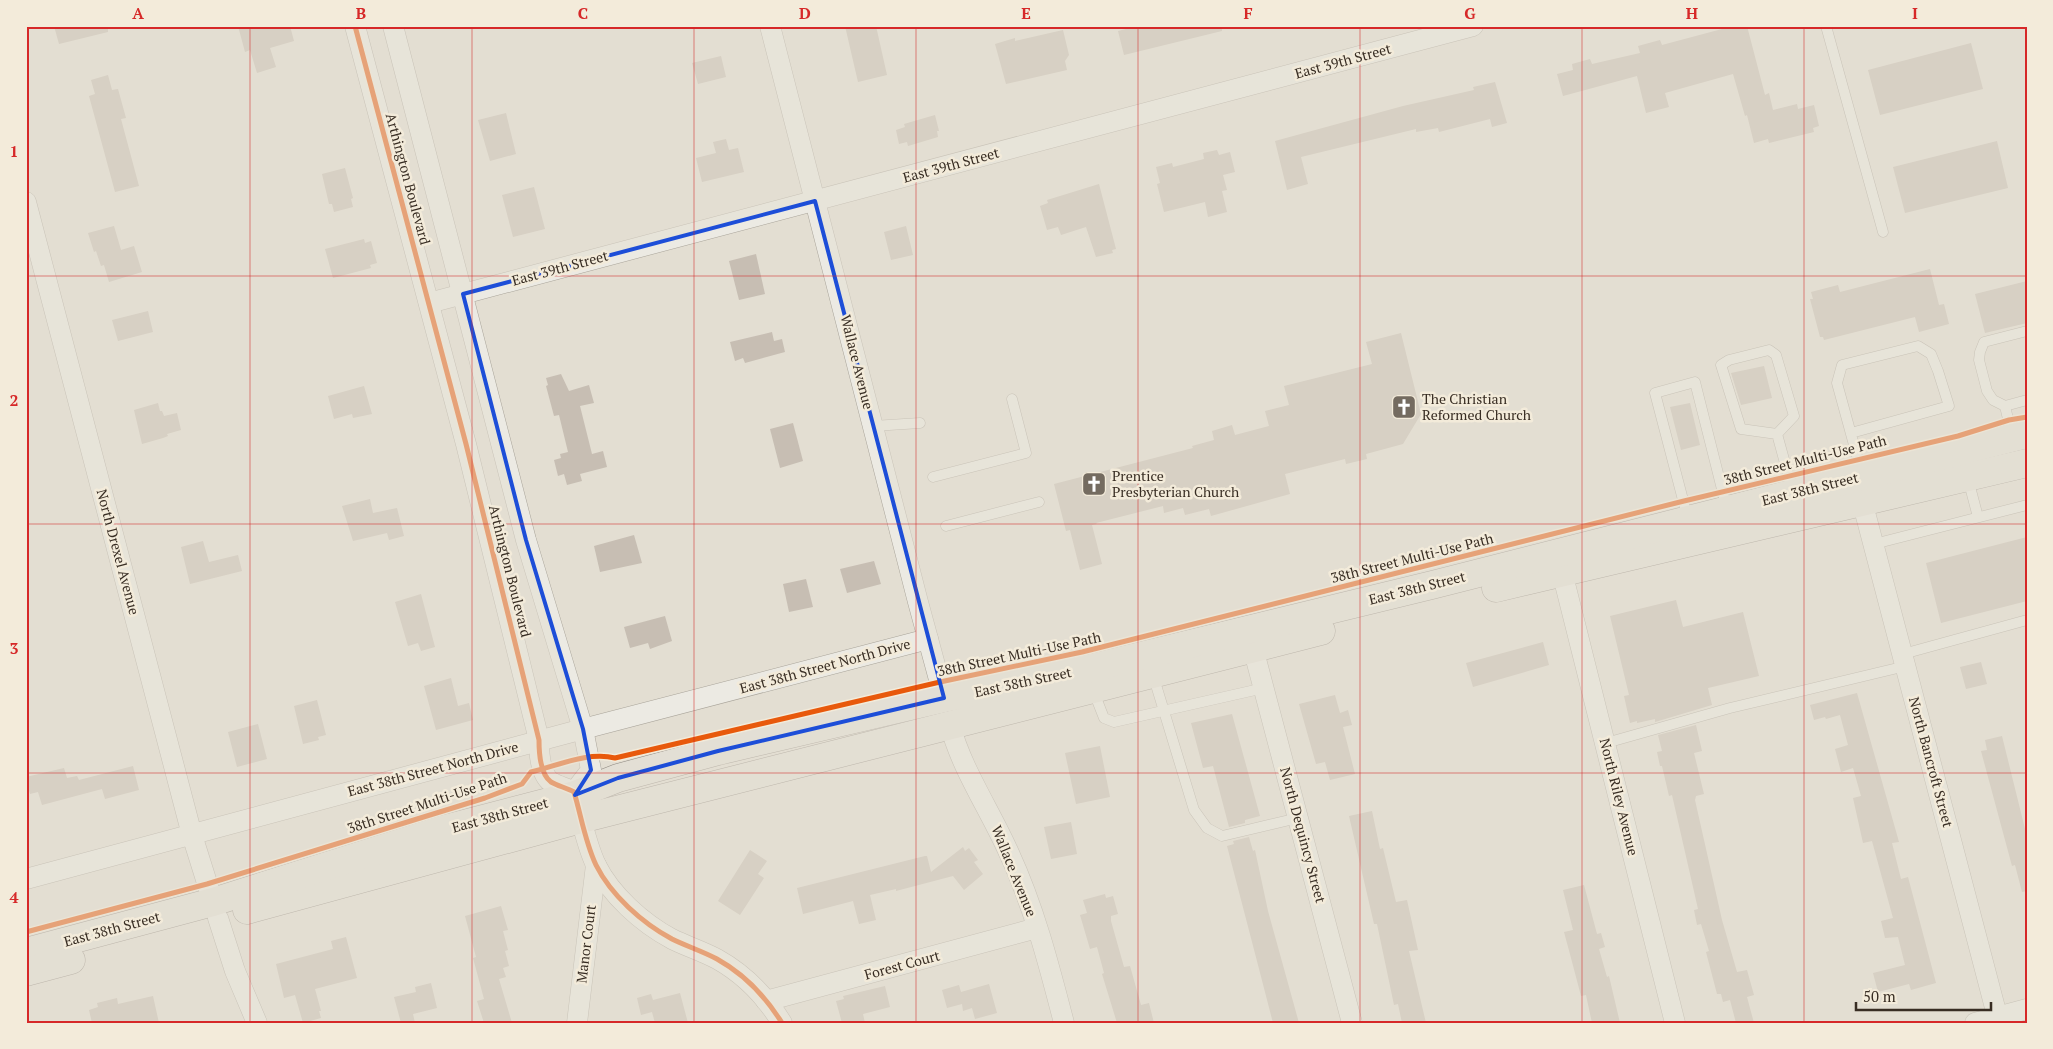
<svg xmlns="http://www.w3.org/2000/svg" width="2053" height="1049" viewBox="0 0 2053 1049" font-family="'PT Serif',serif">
  <rect width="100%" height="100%" fill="#e3ded2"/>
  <g fill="#c7beb3">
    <polygon points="54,26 108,26 108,32 59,44"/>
    <polygon points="238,26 290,26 294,41 270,48 276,67 257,73 250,50 245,52"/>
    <polygon points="845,26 876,26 887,75 858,82"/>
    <polygon points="1138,26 1222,26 1222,31 1124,55 1118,31"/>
    <polygon points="1721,26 1747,26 1765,95 1769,93 1773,110 1797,104 1798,109 1814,105 1819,126 1813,128 1814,132 1769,143 1768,139 1754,143 1747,115 1745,116 1733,74 1665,93 1669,107 1646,113 1637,76 1563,96 1557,74 1573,70 1572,64 1590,59 1592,64 1640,53 1638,46 1660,40 1662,45 1722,29"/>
    <polygon points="1063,30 1069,55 1065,61 1067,70 1006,84 995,44 1015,38 1015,41"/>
    <polygon points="1971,43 1983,89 1880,115 1868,70"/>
    <polygon points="721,56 726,77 698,84 692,63"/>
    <polygon points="108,75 112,90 118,89 126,118 121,119 139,186 115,192 89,96 95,94 91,80"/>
    <polygon points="1495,82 1507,123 1492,127 1490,119 1439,132 1438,128 1416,132 1416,129 1301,157 1308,184 1287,190 1275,141 1403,106 1474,90 1473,87"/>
    <polygon points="506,113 516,154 490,161 478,120"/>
    <polygon points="935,115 939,131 937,131 938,137 908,146 907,142 899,144 896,130 905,127 904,124"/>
    <polygon points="726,139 729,150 738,148 744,172 702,182 696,158 716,153 713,142"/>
    <polygon points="1997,141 2008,188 1905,213 1893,167"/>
    <polygon points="1217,150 1219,155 1230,152 1235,172 1223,175 1227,190 1222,191 1227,212 1208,217 1205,202 1164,212 1157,184 1160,183 1156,167 1172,163 1173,167 1204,159 1203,153"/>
    <polygon points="345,168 353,198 351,199 353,207 334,212 332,204 329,204 322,174"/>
    <polygon points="1099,184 1116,249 1112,250 1113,253 1096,257 1086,227 1061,235 1058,227 1047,230 1040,206 1048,203 1047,200"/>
    <polygon points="534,187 545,229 513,237 502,195"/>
    <polygon points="114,226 121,250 134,246 142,272 109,282 104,265 101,266 96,251 94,252 88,233"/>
    <polygon points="906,226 913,255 891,260 884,232"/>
    <polygon points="364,239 365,243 371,241 377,263 370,265 371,268 333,278 325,249"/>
    <polygon points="756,254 765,294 739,300 729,261"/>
    <polygon points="1930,269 1939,305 1944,304 1949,324 1919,332 1915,317 1824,340 1823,337 1820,337 1810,299 1813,299 1811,292 1838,285 1840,292"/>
    <polygon points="2027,281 2027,323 1985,333 1975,294"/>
    <polygon points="148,311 153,332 118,341 112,320"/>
    <polygon points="772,332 774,341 782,339 785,352 745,363 743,358 735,361 730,342"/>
    <polygon points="1401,333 1421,414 1403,444 1366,454 1367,459 1346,464 1345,459 1285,474 1290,494 1211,516 1209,509 1185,515 1183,508 1164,513 1163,506 1096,523 1097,524 1092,525 1102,564 1080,570 1070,530 1066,531 1054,484 1193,448 1192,446 1214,440 1212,431 1232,425 1235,435 1269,426 1265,411 1289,405 1284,386 1372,364 1366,342"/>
    <polygon points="1764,366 1772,398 1741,405 1731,373"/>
    <polygon points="561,374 569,391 589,385 594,403 580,406 592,454 603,451 607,467 580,474 582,481 567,485 564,474 558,476 554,460 561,458 560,454 568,452 559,415 554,416 546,386 548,385 546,378"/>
    <polygon points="364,386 372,414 353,418 352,414 334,419 328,396"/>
    <polygon points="158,403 160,411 162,411 164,416 177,413 181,430 167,434 168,436 163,438 142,444 134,410"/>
    <polygon points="1690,403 1700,445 1681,450 1670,407"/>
    <polygon points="793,423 803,461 780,468 770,429"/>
    <polygon points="370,499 373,513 397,508 404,536 389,540 387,533 353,541 342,506"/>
    <polygon points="634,535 642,563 600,572 594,546"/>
    <polygon points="2027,537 2027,601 1941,623 1926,563"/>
    <polygon points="203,541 209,562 238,555 242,571 190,584 181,547"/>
    <polygon points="874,561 881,584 847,593 840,569"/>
    <polygon points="806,579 813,607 789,612 783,584"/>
    <polygon points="421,594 435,647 421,651 418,643 408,646 395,602"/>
    <polygon points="1676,600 1683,627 1743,612 1759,676 1708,688 1712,705 1655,722 1655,719 1637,723 1637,721 1630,723 1624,696 1629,695 1610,616"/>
    <polygon points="665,616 672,641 650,649 648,643 630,648 624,627"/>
    <polygon points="1543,642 1549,665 1473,687 1466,663"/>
    <polygon points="1981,662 1987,684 1966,689 1960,667"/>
    <polygon points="451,678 458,706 469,703 473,720 436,730 424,686"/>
    <polygon points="1857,693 1899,842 1892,843 1901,879 1908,877 1936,983 1911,990 1909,984 1878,992 1873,973 1905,965 1898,937 1885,938 1881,921 1893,918 1872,841 1863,843 1853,798 1861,796 1853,768 1841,772 1835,749 1848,745 1840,715 1826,719 1825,717 1814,720 1810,705"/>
    <polygon points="1335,695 1340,713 1348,710 1352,725 1343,727 1355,774 1330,780 1325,762 1316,764 1299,704"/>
    <polygon points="317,700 326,735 318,737 319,740 303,744 294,706"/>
    <polygon points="1232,714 1260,816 1245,820 1245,823 1229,827 1213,766 1203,768 1191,723"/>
    <polygon points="258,724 267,759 237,767 228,732"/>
    <polygon points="1696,725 1702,751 1694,753 1704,794 1696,796 1695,800 1722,920 1737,972 1747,970 1754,995 1747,997 1754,1023 1736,1023 1730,1000 1723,1002 1721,994 1717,994 1706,952 1709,951 1701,924 1697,925 1694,910 1698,909 1672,795 1669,796 1662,766 1660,766 1657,752 1662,751 1658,735"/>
    <polygon points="2002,736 2027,837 2027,891 2022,892 2015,865 2012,866 1981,751 1987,750 1985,740"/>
    <polygon points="1100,746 1110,797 1076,804 1065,753"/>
    <polygon points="133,766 139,790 105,799 102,789 42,805 38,792 30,794 26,781 26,777 64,768 67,778 77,776 79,780"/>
    <polygon points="1372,811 1380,849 1383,848 1396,902 1407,900 1418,950 1409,951 1426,1023 1402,1023 1398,1004 1394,1005 1377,924 1374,924 1349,816"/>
    <polygon points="1071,822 1077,854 1051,859 1044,827"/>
    <polygon points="1249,837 1253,851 1255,850 1268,911 1299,1023 1273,1023 1258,965 1227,846 1234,844 1233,841"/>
    <polygon points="963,847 965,851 969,848 978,860 974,862 983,874 964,890 953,876 896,891 896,889 870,895 876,920 859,924 853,901 803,914 797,888 925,856 927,856 931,872"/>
    <polygon points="750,850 767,861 758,874 764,878 740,915 718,901"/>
    <polygon points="1584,885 1597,934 1601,933 1605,947 1599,949 1607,977 1609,976 1620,1023 1592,1023 1586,995 1581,996 1571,958 1564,932 1573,930 1563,890"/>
    <polygon points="1105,894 1106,898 1113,896 1118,914 1111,916 1111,921 1124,967 1130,966 1141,1005 1149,1003 1154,1023 1117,1023 1102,974 1104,973 1097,947 1090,949 1080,915 1087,913 1083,900"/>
    <polygon points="501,906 508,930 503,931 508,950 505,951 509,966 503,968 506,977 499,979 512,1023 484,1023 477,1001 484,999 473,958 476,957 465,916"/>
    <polygon points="346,937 357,978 315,989 321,1011 319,1011 321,1018 303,1023 295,995 284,998 276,964 333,949 331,941"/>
    <polygon points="431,983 437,1008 413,1014 415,1023 401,1023 394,997 416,992 415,987"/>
    <polygon points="989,984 997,1013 975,1019 972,1008 963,1011 962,1004 947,1008 942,990 959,985 961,992"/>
    <polygon points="885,986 890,1007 863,1014 865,1023 842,1023 836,1001 844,999 843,996"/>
    <polygon points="680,993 688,1023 655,1023 652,1012 641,1015 637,998 651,994 653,1000"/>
    <polygon points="153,996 159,1023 92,1023 89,1010 98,1007 97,1003 117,998 118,1004"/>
  </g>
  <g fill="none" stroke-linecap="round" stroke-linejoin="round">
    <defs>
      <g id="lane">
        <polyline points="1826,26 1883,232"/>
        <polyline points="2027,331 1984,342 1980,352 1979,360 1987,391 1993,400 2005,406 2027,400"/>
        <polyline points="2005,406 2012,436"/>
        <polyline points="873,426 920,423"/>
        <polyline points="1851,433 1949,406 1938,371 1931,354 1918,346 1842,365 1837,383 1862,474"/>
        <polyline points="1777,434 1794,416 1776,355 1769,350 1729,360 1721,365 1741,429 1777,434 1793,492"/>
        <polyline points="933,477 1026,453 1012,399"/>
        <polyline points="1968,479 1978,517"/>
        <polyline points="1688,519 1655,393 1695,382 1727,509"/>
        <polyline points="946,526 1039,502"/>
        <polyline points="1874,544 2027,505"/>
        <polyline points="1903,654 2027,620"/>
        <polyline points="1153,675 1194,810 1207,828 1222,836 1298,818"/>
        <polyline points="1093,690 1104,718 1114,722 1264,688"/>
        <polyline points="1606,743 1730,708 1906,666"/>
      </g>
      <g id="street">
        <path d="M355,26L466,444L539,740C539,752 540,774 551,782C558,786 567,788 574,792C581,815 585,842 596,865C611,895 642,923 672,939C686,946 702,951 717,959C744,974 766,997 782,1023"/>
        <polyline points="393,26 526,540 583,729 591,770 574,792"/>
        <polyline points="770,26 918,602 944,698"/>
        <polyline points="26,202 192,835 213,902"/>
        <polyline points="429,303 1473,26"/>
        <polyline points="1862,501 1999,1023"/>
        <polyline points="1562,572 1675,1023"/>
        <polyline points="1253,648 1352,1023"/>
        <path d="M950,725C962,770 990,810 1009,853C1034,907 1049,965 1064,1023"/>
        <polyline points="26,879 583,729 928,639"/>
        <polyline points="218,918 235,971 257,1023"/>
        <polyline points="766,1001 1037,928"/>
        <polyline points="577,1023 596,865"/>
        <polyline points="1975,1023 2027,1009"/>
      </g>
      <g id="primary">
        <polyline points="1496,588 2027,463"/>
        <polyline points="247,910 581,819 1321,631"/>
        <polyline points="26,952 213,902 441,830 575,795 618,778 718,751 944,698 1087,669 1432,585 2027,434"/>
        <polyline points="26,972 71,960"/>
      </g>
    </defs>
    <use href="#lane" stroke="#a9a49a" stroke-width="11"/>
    <use href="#street" stroke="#a9a49a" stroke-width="21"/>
    <use href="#primary" stroke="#8f8981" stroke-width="29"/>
    <use href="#lane" stroke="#eceae3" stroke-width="10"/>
    <use href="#street" stroke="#eceae3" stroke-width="20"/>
    <use href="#primary" stroke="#e3dfd5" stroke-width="28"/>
    <defs>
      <g id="cycleway">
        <path d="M355,26L466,444L539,740C539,752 540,774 551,782C558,786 567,788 574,792C581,815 585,842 596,865C611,895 642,923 672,939C686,946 702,951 717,959C744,974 766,997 782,1023"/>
        <path d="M26,932L207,884L485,798L522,784L531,772C557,766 588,751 615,758L940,682L1082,652L1684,501L1958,436L2009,420L2027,417"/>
      </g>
    </defs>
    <use href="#cycleway" stroke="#f3ebda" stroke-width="8"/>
    <use href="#cycleway" stroke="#e8590c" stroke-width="5"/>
  </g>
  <path d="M0 0H2053V1049H0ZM815,201L944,698L718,751L618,778L575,795L591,770L583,729L526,540L463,294Z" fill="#e3ded2" fill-opacity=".55" fill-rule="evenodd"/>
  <path fill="none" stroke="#1d4ed8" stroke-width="4" stroke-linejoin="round" d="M815,201L944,698L718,751L618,778L575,795L591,770L583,729L526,540L463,294Z"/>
  <path fill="none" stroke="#d62828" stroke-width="1" stroke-opacity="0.55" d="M250,26V1023M472,26V1023M694,26V1023M916,26V1023M1138,26V1023M1360,26V1023M1582,26V1023M1804,26V1023M26,276H2027M26,524H2027M26,773H2027"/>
  <defs>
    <symbol id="church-square" viewBox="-11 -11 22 22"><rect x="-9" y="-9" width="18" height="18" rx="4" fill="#746b60" stroke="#f3ebda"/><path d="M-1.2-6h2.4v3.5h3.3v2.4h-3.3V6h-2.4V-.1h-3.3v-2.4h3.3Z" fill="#fff"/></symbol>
  </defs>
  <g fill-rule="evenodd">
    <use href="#church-square" x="1390" y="393" width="28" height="28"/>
    <use href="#church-square" x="1080" y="470" width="28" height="28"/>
  </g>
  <g text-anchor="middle" stroke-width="5" stroke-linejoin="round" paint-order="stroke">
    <g font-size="14" fill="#382d23" stroke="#f3ebda">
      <text transform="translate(1343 61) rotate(-15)" y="5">East 39th Street</text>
      <text transform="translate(951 165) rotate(-15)" y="5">East 39th Street</text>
      <text transform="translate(408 179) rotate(75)" y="5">Arthington Boulevard</text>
      <text transform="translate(560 268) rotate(-15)" y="5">East 39th Street</text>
      <text transform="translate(857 362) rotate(76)" y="5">Wallace Avenue</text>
      <text transform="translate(1805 460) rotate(-14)" y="5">38th Street Multi-Use Path</text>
      <text transform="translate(1810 489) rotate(-14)" y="5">East 38th Street</text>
      <text transform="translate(118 552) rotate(75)" y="5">North Drexel Avenue</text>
      <text transform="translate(1412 558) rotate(-14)" y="5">38th Street Multi-Use Path</text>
      <text transform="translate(510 571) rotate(76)" y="5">Arthington Boulevard</text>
      <text transform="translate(1417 588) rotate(-14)" y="5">East 38th Street</text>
      <text transform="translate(1019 654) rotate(-12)" y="5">38th Street Multi-Use Path</text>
      <text transform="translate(825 666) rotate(-15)" y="5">East 38th Street North Drive</text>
      <text transform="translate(1023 682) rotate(-12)" y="5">East 38th Street</text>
      <text transform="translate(1931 762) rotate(75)" y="5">North Bancroft Street</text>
      <text transform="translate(433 769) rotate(-15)" y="5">East 38th Street North Drive</text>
      <text transform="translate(1619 797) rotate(76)" y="5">North Riley Avenue</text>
      <text transform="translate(427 803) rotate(-18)" y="5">38th Street Multi-Use Path</text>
      <text transform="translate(500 815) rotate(-15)" y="5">East 38th Street</text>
      <text transform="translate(1303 835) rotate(75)" y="5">North Dequincy Street</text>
      <text transform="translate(1014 871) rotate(68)" y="5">Wallace Avenue</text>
      <text transform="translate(112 929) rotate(-15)" y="5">East 38th Street</text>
      <text transform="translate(586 944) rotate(-83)" y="5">Manor Court</text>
      <text transform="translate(902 965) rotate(-15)" y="5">Forest Court</text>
    </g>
    <g font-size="14" fill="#382d23" stroke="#f3ebda" text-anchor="start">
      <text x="1422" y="404">The Christian<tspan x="1422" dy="16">Reformed Church</tspan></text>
      <text x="1112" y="481">Prentice<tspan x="1112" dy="16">Presbyterian Church</tspan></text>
    </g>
  </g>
  <rect width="2053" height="1049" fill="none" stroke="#f3ebda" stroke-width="55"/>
  <path d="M1856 1002v8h135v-8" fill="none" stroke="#382d23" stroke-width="2.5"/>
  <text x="1863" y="1002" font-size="15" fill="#382d23" stroke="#f3ebda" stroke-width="4" paint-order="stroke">50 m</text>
  <rect x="28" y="28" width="1998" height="994" fill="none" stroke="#d62828" stroke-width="2"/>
  <g font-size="16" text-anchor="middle" font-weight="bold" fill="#d62828">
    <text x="138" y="19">A</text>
    <text x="361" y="19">B</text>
    <text x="583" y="19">C</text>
    <text x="805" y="19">D</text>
    <text x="1026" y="19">E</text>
    <text x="1248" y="19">F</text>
    <text x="1470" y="19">G</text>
    <text x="1692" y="19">H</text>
    <text x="1915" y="19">I</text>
    <text x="14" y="157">1</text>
    <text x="14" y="406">2</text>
    <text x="14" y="654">3</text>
    <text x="14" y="903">4</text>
  </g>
</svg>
